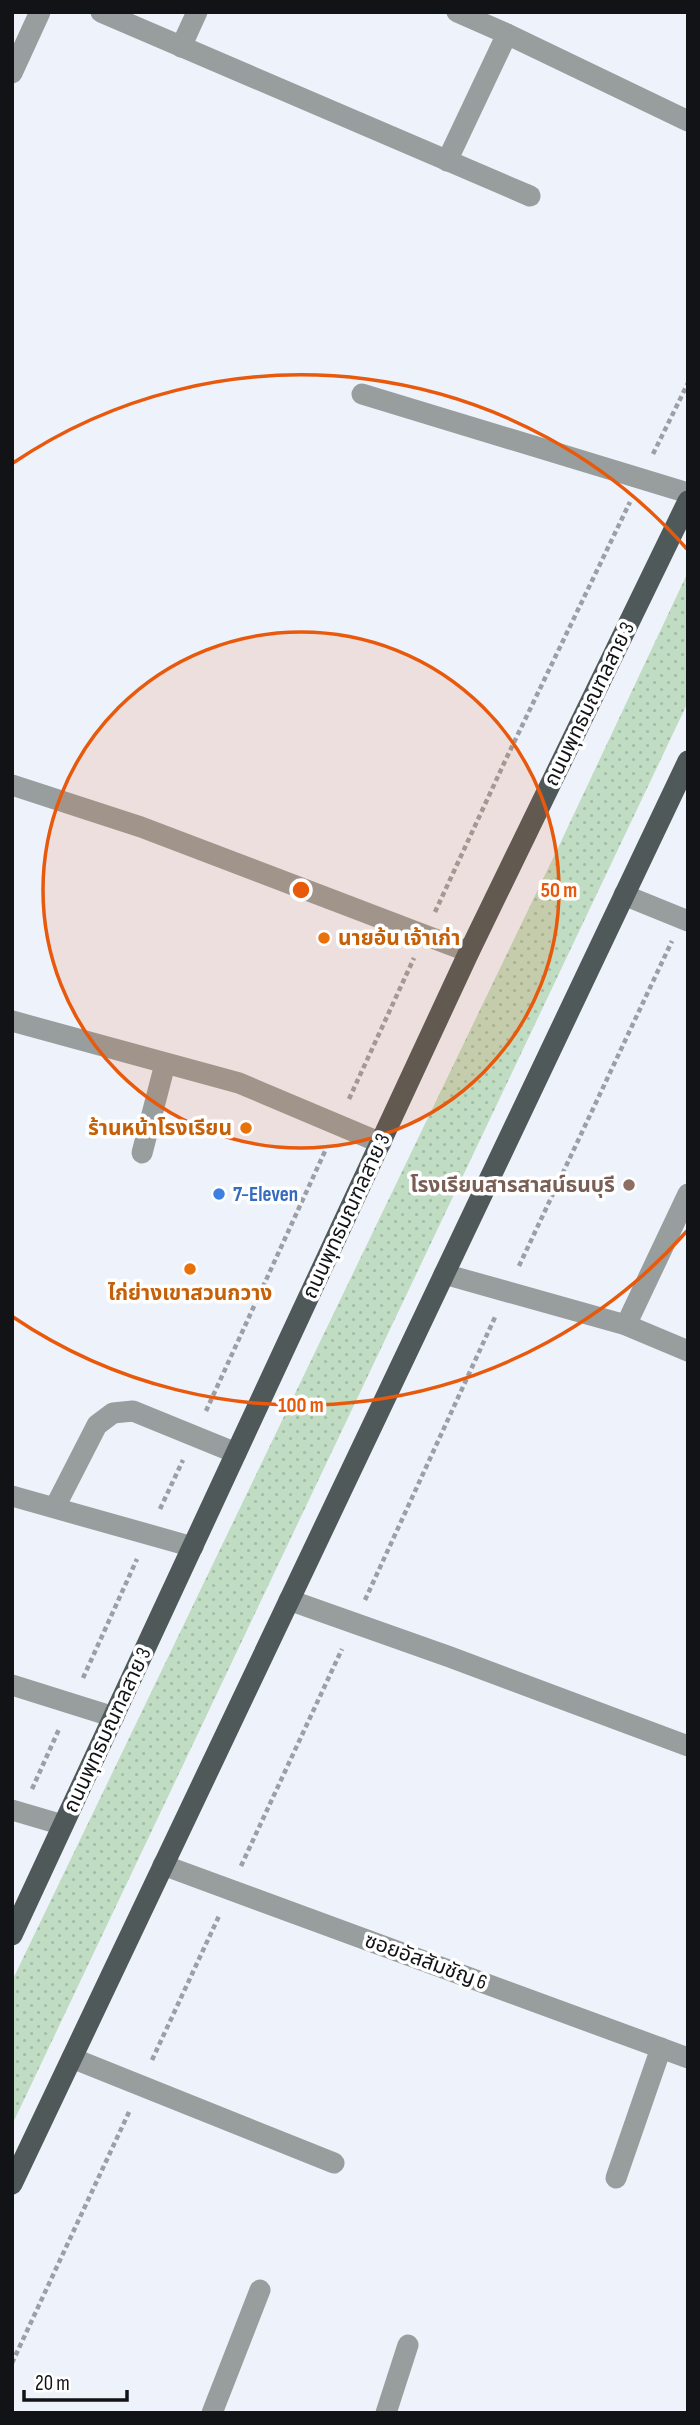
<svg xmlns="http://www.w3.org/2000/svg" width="700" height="2425" viewBox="0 0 700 2425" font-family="'Sofia Sans Condensed','Noto Sans Thai',sans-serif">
  <defs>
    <pattern id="grass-dots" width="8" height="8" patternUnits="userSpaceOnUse" patternTransform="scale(1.75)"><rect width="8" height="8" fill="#c0dcc3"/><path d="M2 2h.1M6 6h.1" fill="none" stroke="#a4bca7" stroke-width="1.8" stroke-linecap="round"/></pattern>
  </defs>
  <rect width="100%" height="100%" fill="#edf2fb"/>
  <polygon fill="url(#grass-dots)" points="688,572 688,702 12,2125 12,1981 557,850"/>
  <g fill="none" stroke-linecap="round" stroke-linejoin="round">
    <g stroke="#9ca0a6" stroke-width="4.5" stroke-dasharray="5 3.5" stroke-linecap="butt">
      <polyline points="653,454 688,383"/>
      <polyline points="435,912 506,759 630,502"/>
      <polyline points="349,1099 414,958"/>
      <polyline points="519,1266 672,941"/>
      <polyline points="206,1411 326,1149"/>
      <polyline points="160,1509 183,1460"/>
      <polyline points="365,1600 496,1315"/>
      <polyline points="83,1678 137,1559"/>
      <polyline points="32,1789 60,1727"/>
      <polyline points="241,1866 342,1649"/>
      <polyline points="152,2060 219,1916"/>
      <polyline points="12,2363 130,2110"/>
    </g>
    <g stroke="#989e9e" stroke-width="21">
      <polyline points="101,12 530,196"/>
      <polyline points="457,12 507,34 688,121"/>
      <polyline points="181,47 197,12"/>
      <polyline points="12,73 40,12"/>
      <polyline points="447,161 507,34"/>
      <polyline points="362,394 688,493"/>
      <polyline points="12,785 141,827 469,952"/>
      <polyline points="624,895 688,921"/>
      <polyline points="12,1021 239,1083 381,1143"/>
      <polyline points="142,1153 165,1064"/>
      <polyline points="444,1274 626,1325 688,1194"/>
      <polyline points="626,1325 688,1351"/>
      <polyline points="12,1496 193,1547"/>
      <polyline points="55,1507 97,1425 113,1413 133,1411 236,1453"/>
      <polyline points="289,1600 450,1657 688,1746"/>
      <polyline points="12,1685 114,1717"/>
      <polyline points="12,1810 63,1825"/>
      <polyline points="163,1865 688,2058"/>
      <polyline points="72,2058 334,2163"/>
      <polyline points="616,2178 661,2048"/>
      <polyline points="212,2413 260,2290"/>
      <polyline points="386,2413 408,2345"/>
    </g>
    <g stroke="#50595a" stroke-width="21">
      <polyline points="12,1935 469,952 688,501"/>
      <polyline points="12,2184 688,761"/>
    </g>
  </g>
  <circle cx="301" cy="890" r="258" fill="#e8590c" fill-opacity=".12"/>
  <g fill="none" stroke="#e8590c" stroke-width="3.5">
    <circle cx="301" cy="890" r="258"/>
    <path d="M687 1231A515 515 0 0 1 13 1317M13 463A515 515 0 0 1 687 549"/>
  </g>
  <g fill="#e8710a" stroke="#fff" stroke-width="2.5">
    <circle cx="324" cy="938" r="7"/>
    <circle cx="246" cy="1128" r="7"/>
    <circle cx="190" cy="1269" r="7"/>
  </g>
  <circle fill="#8d6e63" stroke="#fff" stroke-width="2.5" cx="629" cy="1185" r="7"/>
  <circle fill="#3f7fe0" stroke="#fff" stroke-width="2.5" cx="219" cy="1194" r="7"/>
  <g text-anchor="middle" stroke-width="7" stroke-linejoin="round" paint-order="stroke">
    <g font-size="21" fill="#121316" stroke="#fff">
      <text transform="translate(589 704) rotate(-64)" y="7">ถนนพุทธมณฑลสาย 3</text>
      <text transform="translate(346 1216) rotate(-65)" y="7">ถนนพุทธมณฑลสาย 3</text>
      <text transform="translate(107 1730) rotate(-65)" y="7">ถนนพุทธมณฑลสาย 3</text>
      <text transform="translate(426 1961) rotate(20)" y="7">ซอยอัสสัมชัญ 6</text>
    </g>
    <g font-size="21" font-weight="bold" fill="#c56008" stroke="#fff" text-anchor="start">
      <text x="338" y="945">นายอ้น เจ้าเก่า</text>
      <text x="232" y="1135" text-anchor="end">ร้านหน้าโรงเรียน</text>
      <text x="190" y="1300" text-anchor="middle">ไก่ย่างเขาสวนกวาง</text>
    </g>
    <g font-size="21" font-weight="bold" fill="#785e54" stroke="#fff" text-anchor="end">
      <text x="615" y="1192">โรงเรียนสารสาสน์ธนบุรี</text>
    </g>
    <g font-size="21" font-weight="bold" fill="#366cbe" stroke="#fff" text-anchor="start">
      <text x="233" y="1201">7-Eleven</text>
    </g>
  </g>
  <circle cx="301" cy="890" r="10" fill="#e8590c" stroke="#fff" stroke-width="3.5"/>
  <g font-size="21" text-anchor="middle" font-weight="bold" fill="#e8590c" stroke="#fff" stroke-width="7" stroke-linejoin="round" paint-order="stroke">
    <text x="559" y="897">50 m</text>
    <text x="301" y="1412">100 m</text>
  </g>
  <rect width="700" height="2425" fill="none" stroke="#121316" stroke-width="28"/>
  <path d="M24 2390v10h103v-10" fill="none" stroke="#121316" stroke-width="3.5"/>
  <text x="35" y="2390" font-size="21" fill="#121316" stroke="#ffffff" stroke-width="5" paint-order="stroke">20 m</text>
</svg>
